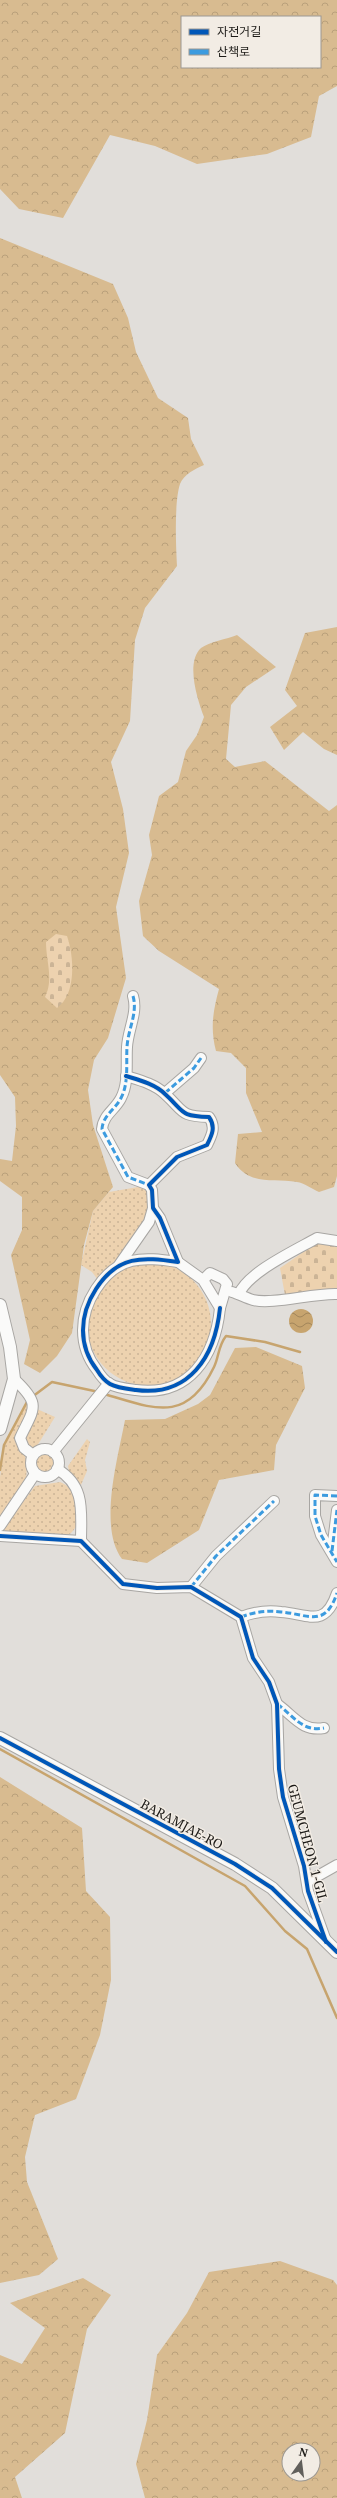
<svg xmlns="http://www.w3.org/2000/svg" width="337" height="2498" viewBox="0 0 337 2498" font-family="'Noto Serif','Noto Sans KR',serif">
  <defs>
    <pattern id="grass-dots" width="8" height="8" patternUnits="userSpaceOnUse"><rect width="8" height="8" fill="#edd2af"/><path d="M2 2h.1M6 6h.1" fill="none" stroke="#cbb496" stroke-width="1.8" stroke-linecap="round"/></pattern>
    <pattern id="forest-crowns" width="20" height="18" patternUnits="userSpaceOnUse"><rect width="20" height="18" fill="#d8bb90"/><path d="M2 6a3 3 0 1 1 6 0M12 15a3 3 0 1 1 6 0" fill="none" stroke="#b9a07b"/></pattern>
    <pattern id="cemetery-stones" width="16" height="16" patternUnits="userSpaceOnUse"><rect width="16" height="16" fill="#edd2af"/><path d="M2 7V4a2 2 0 0 1 4 0v3zM10 15v-3a2 2 0 0 1 4 0v3z" fill="#cbb496"/></pattern>
    <pattern id="water-waves" width="16" height="10" patternUnits="userSpaceOnUse"><rect width="16" height="10" fill="#c7a46e"/><path d="M0 5q4-4 8 0t8 0" fill="none" stroke="#a18559"/></pattern>
  </defs>
  <rect width="100%" height="100%" fill="#e1deda"/>
  <g fill="url(#grass-dots)">
    <path d="M144,1186C148,1194 150,1208 148,1217C144,1229 108,1270 98,1280L92,1272L81,1265L93,1211L109,1192Z"/>
    <circle cx="149" cy="1324" r="62"/>
    <polygon points="26,1403 31,1409 19,1432 27,1464 26,1482 0,1517 0,1477 5,1444"/>
    <polygon points="37,1409 55,1417 37,1446 32,1448 27,1445 23,1439"/>
    <polygon points="87,1439 90,1442 85,1460 87,1471 81,1485 69,1471 68,1466"/>
    <circle cx="45" cy="1463" r="11"/>
    <path d="M60,1482C80,1489 86,1525 68,1535L5,1532L4,1527L35,1486Z"/>
  </g>
  <g fill="url(#forest-crowns)" fill-rule="evenodd">
    <path d="M0,0H337V86L319,96L311,137L267,154L197,164L155,146L110,135L63,218L19,209L0,189ZM182,17H320V67H182Z"/>
    <path d="M0,238L113,284L128,318L136,352L158,398L188,418L191,439L204,465C195,469 184,474 180,484C174,503 176,546 177,566L145,608L135,640L130,721L111,762L123,809L129,853L116,907L126,978L108,1038L94,1060L88,1090L93,1125L113,1187L93,1211L84,1245L72,1333L57,1356L40,1373L24,1364L30,1340L11,1255L22,1230V1197L0,1181V1159L12,1161L16,1126L15,1097L0,1075Z"/>
    <polygon points="337,627 337,755 324,749 303,732 284,750 270,727 297,706 285,690 305,633"/>
    <path d="M237,635L276,667L246,687L231,705L226,759L235,767L265,761L329,811L337,805V1176L334,1187L319,1192C312,1189 304,1183 297,1182C273,1178 250,1186 235,1163L238,1134L262,1132L246,1093V1068L231,1053L216,1051C210,1028 213,1011 219,989L159,951L143,936L139,901L152,855L149,835L159,796L178,782L186,751L197,735L204,717C198,701 185,663 201,648C209,642 227,639 237,635Z"/>
    <path d="M256,1347L302,1366L305,1388L276,1445L274,1470L219,1480L199,1530L147,1563L122,1559C98,1527 118,1458 125,1420L165,1419L198,1404L210,1395L235,1348Z"/>
    <polygon points="0,1777 82,1828 86,1891 110,1917 111,1980 100,2035 76,2099 35,2115 25,2157 27,2182 58,2259 39,2275 0,2283"/>
    <path d="M280,2261L333,2280L337,2285V2498H145L136,2464L147,2420L157,2355L187,2313L209,2272ZM289,2450H313V2474H289Z"/>
    <polygon points="83,2278 111,2295 87,2329 65,2433 15,2477 22,2498 0,2498 0,2355 22,2364 45,2328 10,2303"/>
  </g>
  <g fill="url(#cemetery-stones)">
    <path d="M56,934L67,936C74,956 77,994 57,1008L45,997C54,980 46,961 46,942Z"/>
    <polygon points="318,1242 337,1245 337,1292 285,1295 280,1268"/>
  </g>
  <circle fill="url(#water-waves)" cx="301" cy="1321" r="12"/>
  <g fill="none" stroke-linecap="round" stroke-linejoin="round">
    <g stroke="#c7a46e" stroke-width="2.5">
      <path d="M104,1394C153,1408 186,1425 214,1367C219,1357 218,1346 226,1336L265,1342L300,1352"/>
      <polyline points="32,1397 52,1382 99,1392"/>
      <polyline points="0,1470 4,1445 28,1400"/>
      <polyline points="0,1749 245,1886 285,1931 307,1949 337,2018"/>
    </g>
    <defs>
      <g id="minor">
        <path d="M133,996C138,1013 128,1029 127,1047C126,1063 129,1083 121,1098C115,1110 103,1115 102,1129L128,1177L149,1185"/>
        <path d="M126,1076C139,1080 155,1084 165,1094C185,1112 179,1116 209,1117C216,1127 212,1135 207,1145L177,1157L149,1185L152,1190L153,1208L160,1218L178,1262C142,1257 118,1255 96,1289C79,1315 78,1346 97,1370C100,1375 105,1381 110,1384C117,1388 128,1389 136,1390C189,1397 215,1357 220,1308"/>
        <polyline points="165,1093 194,1068 201,1058"/>
        <polyline points="178,1262 203,1280 220,1308 227,1284 223,1279 210,1273 203,1280"/>
        <polyline points="119,1265 149,1222 153,1208"/>
        <path d="M232,1292C239,1294 246,1298 253,1300C272,1305 313,1293 337,1294"/>
        <path d="M239,1294C248,1272 296,1250 317,1238L337,1241"/>
        <path d="M14,1379C42,1405 34,1408 20,1438L24,1448L33,1455"/>
        <circle cx="45" cy="1463" r="14"/>
        <polyline points="53,1452 109,1383"/>
        <path d="M57,1469C86,1486 81,1512 81,1541"/>
        <polyline points="337,1496 315,1495 315,1516 321,1535 337,1562"/>
        <polyline points="0,1526 35,1474"/>
        <polyline points="0,1536 81,1541 123,1584 157,1588 191,1587 241,1617 253,1658 269,1682 277,1704 279,1769 283,1797 304,1866 308,1891 326,1941"/>
        <polyline points="332,1551 337,1510"/>
        <polyline points="191,1587 216,1556 274,1501"/>
        <path d="M241,1617C254,1612 267,1610 281,1612C308,1614 325,1629 337,1593"/>
        <path d="M277,1704C294,1716 302,1732 324,1728"/>
        <polyline points="307,1882 337,1865"/>
      </g>
      <g id="tertiary">
        <polyline points="0,1305 10,1347 14,1379 0,1429"/>
        <polyline points="0,1738 235,1864 272,1888 337,1952"/>
      </g>
    </defs>
    <use href="#minor" stroke="#a8a6a3" stroke-width="12"/>
    <use href="#tertiary" stroke="#a8a6a3" stroke-width="14"/>
    <use href="#minor" stroke="#fafaf9" stroke-width="10"/>
    <use href="#tertiary" stroke="#fafaf9" stroke-width="12"/>
    <g stroke="#3c9bdf" stroke-width="3" stroke-dasharray="6 3" stroke-linecap="butt">
      <path d="M133,996C138,1013 128,1029 127,1047C126,1063 129,1083 121,1098C115,1110 103,1115 102,1129L128,1177L149,1185"/>
      <polyline points="165,1093 194,1068 201,1058"/>
      <polyline points="337,1496 315,1495 315,1516 321,1535 337,1562"/>
      <polyline points="332,1551 337,1510"/>
      <polyline points="191,1587 216,1556 274,1501"/>
      <path d="M241,1617C254,1612 267,1610 281,1612C308,1614 325,1629 337,1593"/>
      <path d="M277,1704C294,1716 302,1732 324,1728"/>
    </g>
    <defs>
      <g id="cycleway">
        <path d="M126,1076C139,1080 155,1084 165,1094C185,1112 179,1116 209,1117C216,1127 212,1135 207,1145L177,1157L149,1185L152,1190L153,1208L160,1218L178,1262C142,1257 118,1255 96,1289C79,1315 78,1346 97,1370C100,1375 105,1381 110,1384C117,1388 128,1389 136,1390C189,1397 215,1357 220,1308"/>
        <polyline points="0,1536 81,1541 123,1584 157,1588 191,1587 241,1617 253,1658 269,1682 277,1704 279,1769 283,1797 304,1866 308,1891 326,1942"/>
        <polyline points="0,1738 235,1864 272,1888 337,1952"/>
      </g>
    </defs>
    <use href="#cycleway" stroke="#f2ece4" stroke-width="6"/>
    <use href="#cycleway" stroke="#0057b8" stroke-width="4"/>
  </g>
  <g text-anchor="middle" stroke-width="3" stroke-linejoin="round" paint-order="stroke">
    <g font-size="13" fill="#1c1a17" stroke="#f2ece4">
      <text transform="translate(182 1824) rotate(28)" y="5">BARAMJAE-RO</text>
      <text transform="translate(308 1843) rotate(75)" y="5">GEUMCHEON 1-GIL</text>
    </g>
  </g>
  <rect x="181" y="16" width="140" height="52" fill="#f2ece4" stroke="#9c9892"/>
  <rect x="189" y="29" width="20" height="6" fill="#0057b8" stroke="#9c9892"/>
  <text x="217" y="36" font-size="12" fill="#1c1a17">자전거길</text>
  <rect x="189" y="49" width="20" height="6" fill="#3c9bdf" stroke="#9c9892"/>
  <text x="217" y="56" font-size="12" fill="#1c1a17">산책로</text>
  <g transform="translate(301 2462) rotate(14)"><circle r="19" fill="#f2ece4" stroke="#9c9892"/>
  <path d="M0-3L7 15L0 10L-7 15Z" fill="#615f5b"/>
  <text y="-6" font-size="11" font-weight="bold" text-anchor="middle" fill="#1c1a17">N</text>
  </g>
</svg>
